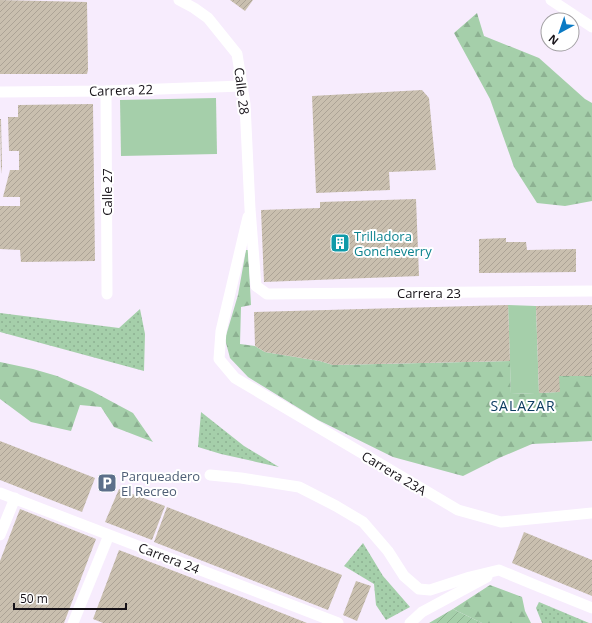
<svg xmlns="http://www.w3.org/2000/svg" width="592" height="623" viewBox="0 0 592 623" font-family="'Open Sans',sans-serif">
  <defs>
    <pattern id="grass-dots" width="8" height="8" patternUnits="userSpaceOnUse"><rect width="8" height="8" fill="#a5cfaa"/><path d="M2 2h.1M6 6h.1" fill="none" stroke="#8db192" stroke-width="1.8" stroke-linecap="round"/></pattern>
    <pattern id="forest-firs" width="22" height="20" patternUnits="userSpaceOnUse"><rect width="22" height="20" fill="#a5cfaa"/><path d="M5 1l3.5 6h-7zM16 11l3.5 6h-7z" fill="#8db192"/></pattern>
    <pattern id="garden-furrows" width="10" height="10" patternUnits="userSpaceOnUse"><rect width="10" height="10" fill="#a5cfaa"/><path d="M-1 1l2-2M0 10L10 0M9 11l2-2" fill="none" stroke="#8db192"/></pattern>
    <pattern id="building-hatch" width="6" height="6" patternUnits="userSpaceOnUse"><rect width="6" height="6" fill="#c9bfaf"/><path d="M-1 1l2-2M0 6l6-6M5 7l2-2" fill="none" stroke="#aca396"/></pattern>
  </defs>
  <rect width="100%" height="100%" fill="#f7ecfd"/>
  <g fill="url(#grass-dots)">
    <polygon points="140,309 145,334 144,371 0,332 0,313 119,328"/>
    <polygon points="201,412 244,446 279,467 221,454 198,447"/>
    <polygon points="363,543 383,576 410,607 386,620 376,605 374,584 344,566"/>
    <polygon points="539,602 589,623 542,623 536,608"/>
  </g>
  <g fill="url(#forest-firs)">
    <polygon points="477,13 484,36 539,58 585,99 592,103 592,201 565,206 537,203 514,167 490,99 454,33"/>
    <polygon points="246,250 248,250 251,305 241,307 240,344 255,346 265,352 320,361 333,365 510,361 511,394 559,392 559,376 592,376 592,441 532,444 499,458 463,476 393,457 318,420 248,377 230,358 225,339 238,295"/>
    <polygon points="0,362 33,369 57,376 92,391 133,413 153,442 114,427 101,407 80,405 71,431 31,422 0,399"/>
    <polygon points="490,585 522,597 525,611 531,623 482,623 453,609"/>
  </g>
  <polygon fill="url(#garden-furrows)" points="453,609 482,623 429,623"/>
  <g fill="#a5cfaa">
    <polygon points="216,98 217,154 121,156 120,100"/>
    <polygon points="508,305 536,306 539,393 511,394"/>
  </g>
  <g fill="url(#building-hatch)">
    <polygon points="0,0 87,2 88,70 87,74 0,74"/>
    <polygon points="230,0 253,0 245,11"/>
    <polygon points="422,90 429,98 436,170 389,172 390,190 316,193 312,96"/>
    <polygon points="93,104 95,261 21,262 20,250 0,249 0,206 20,206 20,197 3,197 10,170 19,170 19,151 9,151 8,117 18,117 18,105"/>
    <polygon points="0,119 1,119 2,166 1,174"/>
    <polygon points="416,199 419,276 264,282 261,210 320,208 320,202"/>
    <polygon points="506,238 506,242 526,242 527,250 576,249 576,272 479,273 479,239"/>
    <polygon points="508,305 510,361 333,365 320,361 265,352 255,346 254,312"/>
    <polygon points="592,305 592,376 559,376 560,392 539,393 536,306"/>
    <polygon points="0,441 95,478 82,512 0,480"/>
    <polygon points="119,489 165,506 152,540 105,522"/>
    <polygon points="167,507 342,575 328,610 154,542"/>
    <polygon points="20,509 96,539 64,623 0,623 0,561"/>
    <polygon points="524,532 592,560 592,596 512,563"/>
    <polygon points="119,550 221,589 307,623 103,623 93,619"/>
    <polygon points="356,581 371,586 357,621 343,615"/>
  </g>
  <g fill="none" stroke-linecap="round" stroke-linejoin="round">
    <g stroke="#fff" stroke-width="11">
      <polyline points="179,0 194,8 208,18 237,54 245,104 250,209 256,286 267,294 592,291"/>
      <polyline points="551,0 592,27"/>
      <polyline points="106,91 107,294"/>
      <polyline points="0,92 106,91 242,86"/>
      <polyline points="248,217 221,331 219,359 235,378 458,510 501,522 592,513"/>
      <polyline points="210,475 241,478 299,487 336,506 363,522 388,551 404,576 419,589 430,590 470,577 499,570 535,585 592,608"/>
      <polyline points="0,493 338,623"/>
      <polyline points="0,535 15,498"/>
      <polyline points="73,623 109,535"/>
      <polyline points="410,623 422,612 487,577"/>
    </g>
  </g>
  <defs>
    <symbol id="building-square" viewBox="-11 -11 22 22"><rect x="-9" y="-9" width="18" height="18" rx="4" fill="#0f9aa8" stroke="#fff"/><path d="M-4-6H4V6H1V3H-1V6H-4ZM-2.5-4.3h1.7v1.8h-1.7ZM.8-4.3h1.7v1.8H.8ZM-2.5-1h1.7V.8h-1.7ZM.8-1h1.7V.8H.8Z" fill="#fff"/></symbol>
    <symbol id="parking-square" viewBox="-11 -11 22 22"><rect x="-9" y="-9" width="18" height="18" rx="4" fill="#5c6f8a" stroke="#fff"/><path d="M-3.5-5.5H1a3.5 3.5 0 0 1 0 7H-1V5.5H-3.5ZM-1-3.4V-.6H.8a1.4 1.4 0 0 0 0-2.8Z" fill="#fff"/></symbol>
  </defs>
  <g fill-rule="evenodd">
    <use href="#building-square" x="329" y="232" width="22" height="22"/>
    <use href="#parking-square" x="96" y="472" width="22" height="22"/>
  </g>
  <g text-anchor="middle" stroke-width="4" stroke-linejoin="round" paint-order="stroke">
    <g font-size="13" fill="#161218" stroke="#fff">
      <text transform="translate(121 90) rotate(-2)" y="5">Carrera 22</text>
      <text transform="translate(242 91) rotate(83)" y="5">Calle 28</text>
      <text transform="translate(107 192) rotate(-90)" y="5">Calle 27</text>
      <text x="429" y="298">Carrera 23</text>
      <text transform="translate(394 473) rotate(31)" y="5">Carrera 23A</text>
      <text transform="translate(169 558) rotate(21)" y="5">Carrera 24</text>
    </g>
    <g font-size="13" fill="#0d838f" stroke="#fff" text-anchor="start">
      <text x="354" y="241">Trilladora<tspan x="354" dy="15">Goncheverry</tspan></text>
    </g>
    <g font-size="13" fill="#4e5e75" stroke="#fff" text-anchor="start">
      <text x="121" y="481">Parqueadero<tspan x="121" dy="15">El Recreo</tspan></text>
    </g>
    <g font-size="14" letter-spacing="1" fill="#0d3c61" stroke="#fff">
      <text x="523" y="411">SALAZAR</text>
    </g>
  </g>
  <g transform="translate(560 32) rotate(220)"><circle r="19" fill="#ffffff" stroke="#a2a0a3"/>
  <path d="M0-3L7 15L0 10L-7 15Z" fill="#0b7ac4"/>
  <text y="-6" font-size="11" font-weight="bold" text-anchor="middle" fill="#161218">N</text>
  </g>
  <path d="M14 603v6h112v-6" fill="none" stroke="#161218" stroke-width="2"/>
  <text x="20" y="603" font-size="12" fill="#161218" stroke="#ffffff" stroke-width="3" paint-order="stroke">50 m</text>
</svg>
